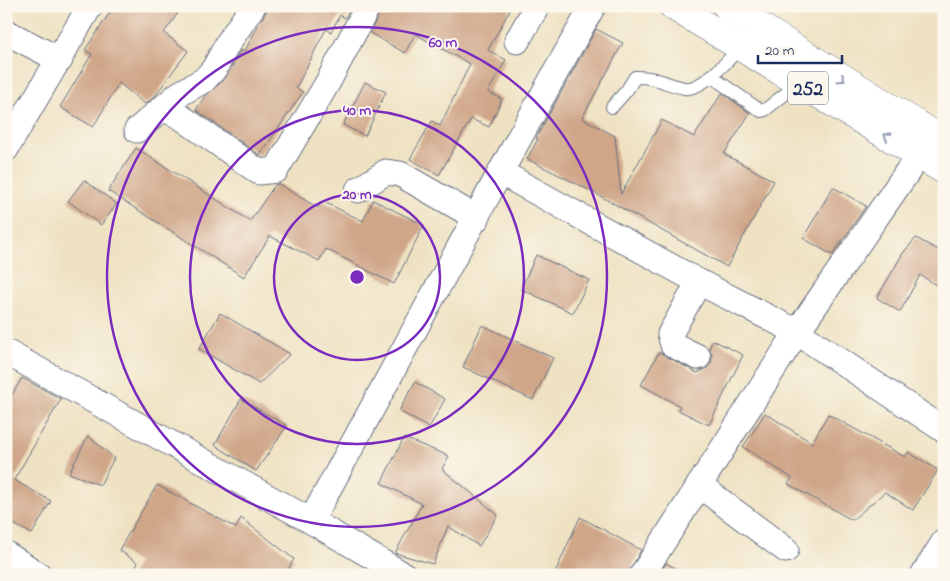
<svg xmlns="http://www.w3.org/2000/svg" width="950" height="581" viewBox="0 0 950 581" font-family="'Indie Flower',sans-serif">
  <rect width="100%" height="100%" fill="#fbf7ec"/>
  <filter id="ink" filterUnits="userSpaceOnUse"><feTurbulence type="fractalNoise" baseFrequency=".02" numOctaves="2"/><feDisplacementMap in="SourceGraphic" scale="10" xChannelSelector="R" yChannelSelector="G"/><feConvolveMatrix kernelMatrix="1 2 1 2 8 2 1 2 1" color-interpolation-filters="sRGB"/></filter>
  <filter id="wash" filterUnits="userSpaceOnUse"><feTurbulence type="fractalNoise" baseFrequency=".0096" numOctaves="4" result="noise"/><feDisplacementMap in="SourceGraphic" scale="20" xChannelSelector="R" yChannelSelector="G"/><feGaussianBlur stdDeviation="1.12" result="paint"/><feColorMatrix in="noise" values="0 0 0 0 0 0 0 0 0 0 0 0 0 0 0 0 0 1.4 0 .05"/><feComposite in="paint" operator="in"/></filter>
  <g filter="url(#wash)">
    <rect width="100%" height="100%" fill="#efe2c2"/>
    <g id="blocks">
      <g fill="#cfa688">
        <polygon points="114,6 183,6 164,33 188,51 154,97 145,104 119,83 93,127 60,107 92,54 85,50"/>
        <polygon points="269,6 352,6 345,18 340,15 331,32 326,29 296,88 303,92 260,155 196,110 205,96 225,79 241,50 244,52"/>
        <polygon points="382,6 512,6 488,50 506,60 488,92 502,99 489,127 471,119 439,175 410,159 432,121 440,126 470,64 415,34 405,53 370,33"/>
        <polygon points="596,29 623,43 582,118 615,136 621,194 662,120 694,137 722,93 750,113 724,154 774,181 727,267 593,192 527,159 538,139 536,138"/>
        <polygon points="365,82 386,92 365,136 343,125"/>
        <polygon points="136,148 250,221 275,185 279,184 318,208 322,201 363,221 373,200 424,225 394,284 326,249 319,261 270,236 244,277 108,191"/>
        <polygon points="84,180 117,204 101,225 68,201"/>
        <polygon points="833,187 866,206 832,255 803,238"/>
        <polygon points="916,238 944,253 944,290 920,275 900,312 877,298 903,253"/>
        <polygon points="536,255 589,280 573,313 521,289"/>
        <polygon points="220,313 290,354 259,384 199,349"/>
        <polygon points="482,325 553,358 533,400 463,367"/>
        <polygon points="713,340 743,355 709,425 678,410 680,406 641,385 659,352 697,373 706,369 711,363 712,355 709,348"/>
        <polygon points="22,378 61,399 14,480 51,501 32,534 6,520 6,405"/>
        <polygon points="415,382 445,399 429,428 399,411"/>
        <polygon points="241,399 287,426 256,471 215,445"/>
        <polygon points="765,413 812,443 828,414 905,457 908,452 938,470 913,510 885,492 852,520 788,484 792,478 743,447"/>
        <polygon points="88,436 114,458 100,485 69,473"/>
        <polygon points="404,438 449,456 442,469 498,515 479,546 448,526 433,564 395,553 422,504 381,483"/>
        <polygon points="157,485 236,528 241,518 294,559 285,575 131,575 138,563 119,550"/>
        <polygon points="580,517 641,550 628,575 554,575"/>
        <polygon points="666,563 688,575 659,575"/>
      </g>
    </g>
  </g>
  <g filter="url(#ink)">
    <use href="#blocks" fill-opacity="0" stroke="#656e81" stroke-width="1"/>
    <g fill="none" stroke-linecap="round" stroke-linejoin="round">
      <defs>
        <g id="service">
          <polyline points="711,76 761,111 765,110 799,83"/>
          <path d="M612,107L627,90L635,77C653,76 666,84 684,88C702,91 731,58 741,45"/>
        </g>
        <g id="minor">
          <polyline points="6,32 60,60"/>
          <polyline points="517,41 537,6"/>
          <polyline points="163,108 181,117 259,172 276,170 328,82 368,6"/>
          <polyline points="137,130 179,94 204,80 214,69 228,43 253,6"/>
          <polyline points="6,149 90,6"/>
          <polyline points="500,172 699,282 797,332 944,430"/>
          <polyline points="358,190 386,172 400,174 477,218"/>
          <polyline points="6,352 311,521 404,575"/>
          <polyline points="698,357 673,345 670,334 699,282"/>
          <polyline points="699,485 786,550"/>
          <path d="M311,521C405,349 496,176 593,6"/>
          <polyline points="6,554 39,575"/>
          <polyline points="642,575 797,332 930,139"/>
          <polyline points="923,575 944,542"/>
        </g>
        <g id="primary">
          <polyline points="673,6 944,170"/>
          <polyline points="727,6 944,141"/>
        </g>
      </defs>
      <use href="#service" stroke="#656e81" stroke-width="14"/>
      <use href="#minor" stroke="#656e81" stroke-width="27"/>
      <use href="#primary" stroke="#656e81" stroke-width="29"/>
      <use href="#service" stroke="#fff" stroke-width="12"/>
      <use href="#minor" stroke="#fff" stroke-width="25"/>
      <use href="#primary" stroke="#fff" stroke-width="28"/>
    </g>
    <defs><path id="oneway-chevron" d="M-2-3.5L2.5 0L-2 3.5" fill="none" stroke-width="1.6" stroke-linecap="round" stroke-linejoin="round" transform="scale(1.25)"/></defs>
    <g stroke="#8d97ae">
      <use href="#oneway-chevron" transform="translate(842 79) rotate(32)"/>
      <use href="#oneway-chevron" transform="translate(887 136) rotate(-149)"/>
    </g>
  </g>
  <g fill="none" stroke="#7b2cbf" stroke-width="2.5">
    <circle cx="357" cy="277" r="83"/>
    <circle cx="357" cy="277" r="167"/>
    <circle cx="357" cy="277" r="250"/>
  </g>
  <g text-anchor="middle" stroke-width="4" stroke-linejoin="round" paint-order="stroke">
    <rect fill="#fbf7ec" stroke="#5e6b89" stroke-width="1" x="788" y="71.5" width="40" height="33" rx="4"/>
    <g font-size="19" font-weight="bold" fill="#1b2f5e">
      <text x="808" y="95">252</text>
    </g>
  </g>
  <circle cx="357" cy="277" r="8" fill="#7b2cbf" stroke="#fbf7ec" stroke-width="2.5"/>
  <g font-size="15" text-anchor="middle" font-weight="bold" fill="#7b2cbf" stroke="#fbf7ec" stroke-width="4" stroke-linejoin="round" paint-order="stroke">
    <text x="443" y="47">60 m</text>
    <text x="357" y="115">40 m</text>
    <text x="357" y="199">20 m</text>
  </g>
  <rect width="950" height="581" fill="none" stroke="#fbf7ec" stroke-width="25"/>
  <path d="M758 55v8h84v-8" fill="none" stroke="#1b2f5e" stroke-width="2.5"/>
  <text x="765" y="55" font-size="15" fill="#1b2f5e" stroke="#fbf7ec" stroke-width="4" paint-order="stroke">20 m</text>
</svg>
